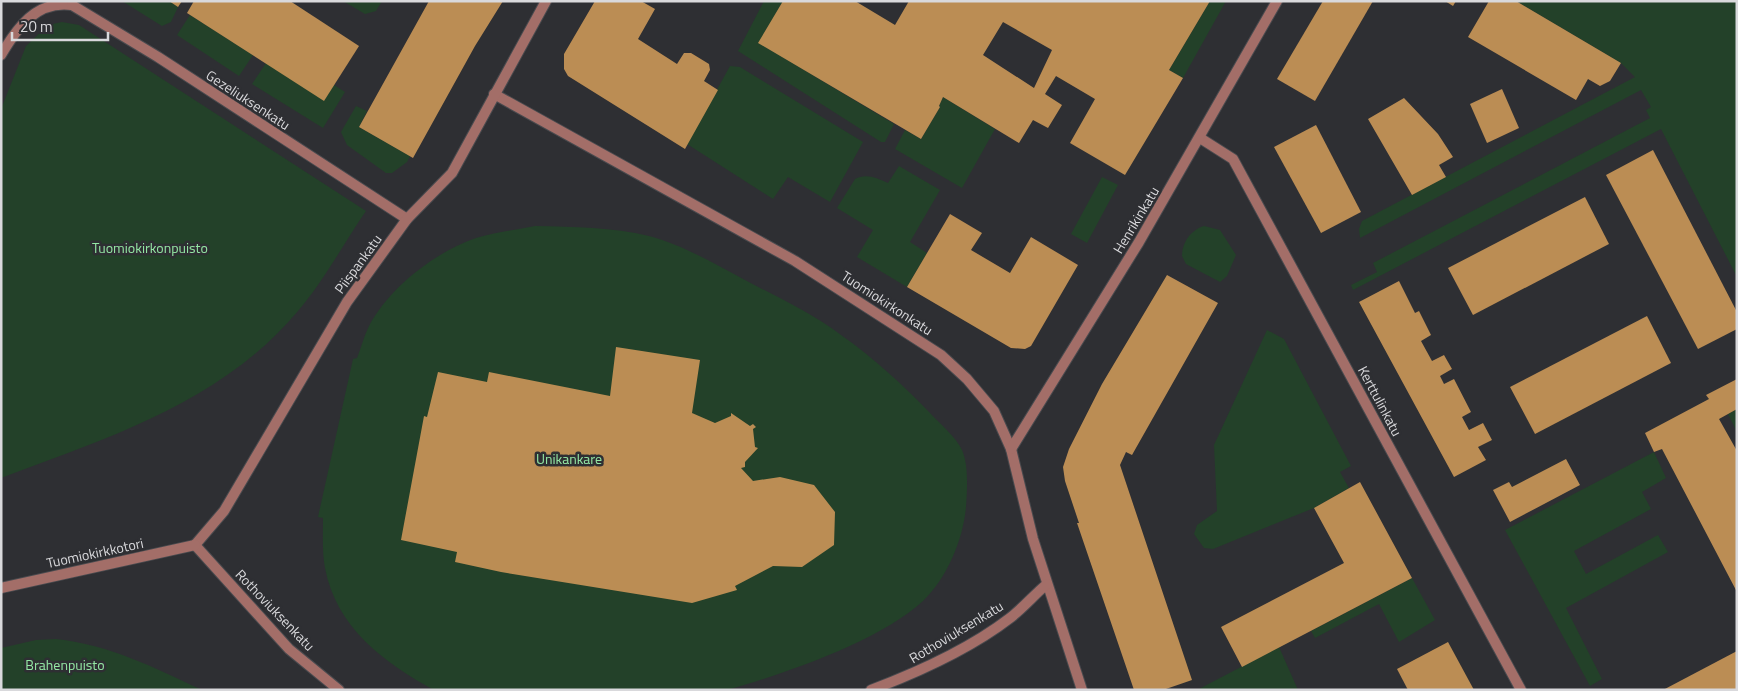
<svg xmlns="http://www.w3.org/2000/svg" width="1738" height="691" viewBox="0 0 1738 691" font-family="'Titillium Web',sans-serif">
  <rect width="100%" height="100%" fill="#2e2f33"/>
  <g fill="#234129">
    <polygon points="122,1 169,1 178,7 171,22 162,26"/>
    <polygon points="343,1 382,1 376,11 365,14"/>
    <polygon points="764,1 783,1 759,43 894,124 885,142 881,142 738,51"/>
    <polygon points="1210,1 1226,1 1183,78 1169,70"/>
    <polygon points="1516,1 1737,1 1737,277 1661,129 1353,290 1351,285 1377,272 1373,263 1650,118 1646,110 1651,107 1641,90 1360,238 1359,229 1362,221 1635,77 1621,63"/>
    <polygon points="190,15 253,55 239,76 177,35"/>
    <path d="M62,22L79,25L366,211C344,243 323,282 298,311C222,402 108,438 1,478V109L26,46L48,25Z"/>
    <polygon points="266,63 334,85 345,92 323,128 252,84"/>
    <polygon points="730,66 740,67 863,142 830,202 788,177 773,199 687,144"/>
    <polygon points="943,97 995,129 962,188 895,149 905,130 921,139 940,107 939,106"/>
    <polygon points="356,106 367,111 359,127 410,156 407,162 392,173 386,173 347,145 341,132"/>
    <path d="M899,166L940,190L910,242L927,253L907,287L857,257L873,230L837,208L855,179C866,173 877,178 888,183Z"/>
    <polygon points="1102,177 1118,185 1087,243 1071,234"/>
    <path d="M535,226C574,227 612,227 649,236C681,244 717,265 745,280C777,297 812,313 841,335C874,358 903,385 930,413C940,424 956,437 962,450C969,466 967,490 966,507C963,540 947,578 923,601C880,641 784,674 727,690H434C384,663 336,627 325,568C322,552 323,534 323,518L318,517L353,359L357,358C361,348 364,336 369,326C389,288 435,252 476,238C495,232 516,230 535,226Z"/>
    <path d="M1204,226L1220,230L1236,255L1227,276L1220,282L1186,264L1182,256C1182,242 1191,230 1204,226Z"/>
    <polygon points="1267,330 1284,339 1351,466 1340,472 1349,488 1314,508 1213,549 1204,548 1194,534 1197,525 1217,511 1214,445"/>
    <polygon points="1737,409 1737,432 1728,414"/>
    <polygon points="1654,452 1666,478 1642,492 1651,509 1574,551 1586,574 1658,535 1668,552 1566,608 1602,679 1590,686 1505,530"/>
    <polygon points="1412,578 1435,620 1399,642 1379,604 1315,638 1311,631"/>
    <path d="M56,639C110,645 153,667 202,690H1V648L36,640Z"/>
    <polygon points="1279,647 1298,690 1197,690"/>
  </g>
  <g fill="#bb8d54" fill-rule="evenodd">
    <polygon points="169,1 182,1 178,7"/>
    <polygon points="194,1 290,1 359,46 324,101 187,13"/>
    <polygon points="429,1 503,1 475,46 413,158 359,127"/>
    <polygon points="595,1 641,1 655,9 638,39 677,64 684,53 691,53 709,64 710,70 704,81 718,90 685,149 568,76 564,69 564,54"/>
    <path d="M783,1H855L895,25L909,1H1210L1169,70L1183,78L1125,175L1070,143L1095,99L1056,76L1045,94L1062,105L1048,128L1033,120L1019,143L943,97L939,106L940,107L921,139L758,43ZM1003,22L1052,50L1034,88L983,55Z"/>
    <polygon points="1323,1 1373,1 1315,101 1277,79"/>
    <polygon points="1445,1 1456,1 1453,6"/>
    <polygon points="1489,1 1516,1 1621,63 1610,81 1600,86 1588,79 1576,100 1468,37"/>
    <polygon points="1502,89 1519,128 1487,143 1470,104"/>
    <polygon points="1404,98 1438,134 1453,157 1439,165 1446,177 1412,195 1368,119"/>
    <polygon points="1316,125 1361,212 1321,233 1274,147"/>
    <polygon points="1653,150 1737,312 1737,329 1698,349 1606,175"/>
    <polygon points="1585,197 1609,244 1473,315 1448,268"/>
    <polygon points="950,214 982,233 971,250 1010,273 1031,237 1078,265 1031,346 1025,349 1011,348 907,287"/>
    <polygon points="1167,275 1218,303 1132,455 1126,452 1120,465 1192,680 1163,690 1134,690 1077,523 1079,523 1065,481 1063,467 1069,449 1102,384"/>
    <polygon points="1399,281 1415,313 1419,311 1431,335 1421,341 1432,361 1444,355 1452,369 1440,376 1444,384 1454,379 1471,412 1462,417 1469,430 1483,423 1492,440 1478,447 1486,460 1454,477 1359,302"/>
    <polygon points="1647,316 1671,363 1535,434 1510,387"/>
    <polygon points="616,347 700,360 692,413 715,423 731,416 731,413 750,426 753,424 756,427 753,429 755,447 758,448 745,462 745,467 741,468 753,481 780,477 814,485 835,512 834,545 802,567 773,566 735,586 737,590 692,603 501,572 455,562 457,552 401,540 424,416 427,417 438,372 487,382 489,372 610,396"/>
    <polygon points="1737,379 1737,409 1719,419 1737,451 1737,592 1662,449 1654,452 1645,433 1709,399 1706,395"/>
    <polygon points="1566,459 1580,485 1510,522 1493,490 1509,482 1512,487"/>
    <polygon points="1360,482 1412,578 1242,667 1221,627 1344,563 1314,508"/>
    <polygon points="1448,642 1474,690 1408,690 1397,669"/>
    <polygon points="1737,651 1737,690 1663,690"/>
  </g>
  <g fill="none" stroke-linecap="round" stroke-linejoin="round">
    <defs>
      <path id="lane" d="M1,55C17,28 36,0 72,5"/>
      <g id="street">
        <polyline points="72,5 158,57 407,219"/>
        <polyline points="494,94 795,261 941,355 967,379 994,411 1011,449 1033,539 1082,690"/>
        <polyline points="1200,138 1233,159 1521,690"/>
        <polyline points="1011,449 1139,242 1277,1"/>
        <polyline points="195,545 224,511 347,302 407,219 452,173 546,1"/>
        <polyline points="195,545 289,649 339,690"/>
        <polyline points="1,588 195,545"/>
        <path d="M871,690C916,673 971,648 1010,618C1023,608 1034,595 1047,584"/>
      </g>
    </defs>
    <use href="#lane" stroke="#494a4e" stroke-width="12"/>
    <use href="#street" stroke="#494a4e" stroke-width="12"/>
    <use href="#lane" stroke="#a36e68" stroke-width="10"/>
    <use href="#street" stroke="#a36e68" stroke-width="10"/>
  </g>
  <g text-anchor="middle" stroke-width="5" stroke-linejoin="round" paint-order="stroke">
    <g font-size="14" fill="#d9d9dc" stroke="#2e2f33">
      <text transform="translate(248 100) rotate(33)" y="5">Gezeliuksenkatu</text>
      <text transform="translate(1136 220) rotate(-59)" y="5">Henrikinkatu</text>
      <text transform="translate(358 264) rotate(-54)" y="5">Piispankatu</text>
      <text transform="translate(887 303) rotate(33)" y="5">Tuomiokirkonkatu</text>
      <text transform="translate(1380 401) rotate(62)" y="5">Kerttulinkatu</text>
      <text transform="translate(95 553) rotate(-12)" y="5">Tuomiokirkkotori</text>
      <text transform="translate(275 610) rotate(46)" y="5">Rothoviuksenkatu</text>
      <text transform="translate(956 632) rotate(-31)" y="5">Rothoviuksenkatu</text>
    </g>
    <g font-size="14" fill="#94e7a4" stroke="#2e2f33">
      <text x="150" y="253">Tuomiokirkonpuisto</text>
      <text x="569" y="464">Unikankare</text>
      <text x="65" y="670">Brahenpuisto</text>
    </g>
  </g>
  <rect width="1738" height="691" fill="none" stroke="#d9d9dc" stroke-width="5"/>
  <path d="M12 32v8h96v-8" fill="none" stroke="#d9d9dc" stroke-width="2.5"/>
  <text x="20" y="32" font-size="15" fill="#d9d9dc" stroke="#2e2f33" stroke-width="4" paint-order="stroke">20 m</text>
</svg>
